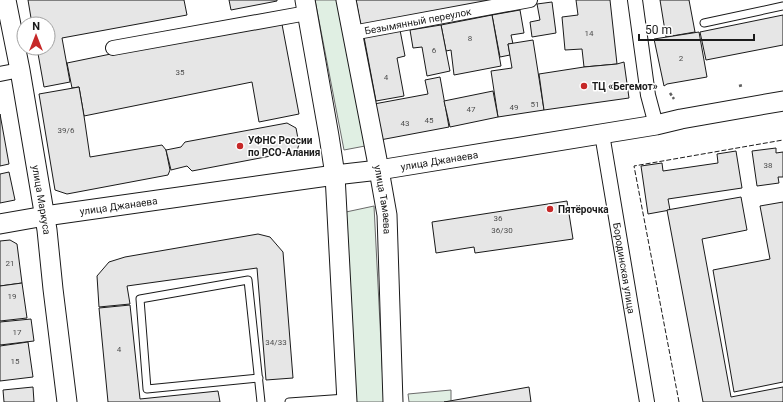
<svg xmlns="http://www.w3.org/2000/svg" width="783" height="402" viewBox="0 0 783 402" font-family="Roboto,sans-serif">
  <rect width="100%" height="100%" fill="#fff"/>
  <g fill="#e0efe3" stroke="#6a6a6a">
    <polygon points="315,0 337,0 365,146 344,150"/>
    <polygon points="374,206 384,402 355,402 346,212"/>
    <polygon points="451,390 451,402 409,402 408,394"/>
  </g>
  <g fill="#e6e6e6" stroke="#1a1a1a">
    <polygon points="28,0 184,0 187,15 62,38 70,82 44,87 37,48 48,48 48,24 32,24"/>
    <polygon points="229,0 277,0 277,1 231,10"/>
    <polygon points="356,0 499,0 361,27"/>
    <polygon points="576,0 610,0 617,64 584,67 582,49 565,50 562,17 578,15"/>
    <polygon points="660,0 689,0 695,32 666,37"/>
    <polygon points="552,2 556,33 532,37 530,22 540,20 537,4"/>
    <polygon points="520,10 524,33 511,35 513,44 508,44 510,55 500,57 492,15"/>
    <polygon points="492,15 501,66 454,75 451,50 446,51 441,25"/>
    <polygon points="783,15 783,45 706,60 700,32"/>
    <polygon points="281,19 299,114 259,122 252,82 84,116 79,87 72,88 67,63"/>
    <polygon points="441,25 450,71 427,76 422,47 413,48 410,30"/>
    <polygon points="400,30 405,56 397,58 404,96 376,101 364,37"/>
    <polygon points="699,32 707,77 667,84 664,86 654,39"/>
    <polygon points="533,40 544,110 498,117 491,71 512,68 508,44"/>
    <polygon points="624,62 629,98 544,110 539,74 584,67 617,64"/>
    <polygon points="440,77 449,127 380,140 374,104 428,94 425,80"/>
    <polygon points="79,87 84,116 90,157 162,145 166,150 170,170 168,175 67,194 55,190 39,94"/>
    <polygon points="493,91 498,117 450,127 444,101"/>
    <polygon points="0,114 9,164 0,166"/>
    <polygon points="287,123 296,128 299,144 297,151 192,171 187,166 171,170 166,150 181,147 185,142"/>
    <polygon points="776,148 776,153 783,152 783,177 778,177 779,183 757,186 752,151"/>
    <polygon points="736,151 742,188 668,199 670,210 648,214 641,166 662,163 663,171 718,163 717,154"/>
    <polygon points="9,172 15,200 0,203 0,174"/>
    <polygon points="741,197 747,230 702,239 731,397 783,387 783,402 703,402 667,210"/>
    <polygon points="567,201 573,239 475,253 474,247 436,253 432,222"/>
    <polygon points="783,202 783,382 734,392 713,270 770,259 760,206"/>
    <polygon points="258,234 270,237 283,252 293,378 266,380 257,268 127,286 130,304 99,307 97,276 109,262 125,257"/>
    <polygon points="10,240 17,244 22,283 0,286 0,241"/>
    <polygon points="22,283 27,318 0,321 0,286"/>
    <polygon points="130,305 140,399 218,391 220,402 108,402 99,308"/>
    <polygon points="31,319 34,341 0,345 0,322"/>
    <polygon points="28,342 33,377 0,381 0,346"/>
    <polygon points="33,387 34,402 4,402 3,390"/>
    <polygon points="529,387 531,402 444,402"/>
  </g>
  <g fill="none" stroke-linecap="round" stroke-linejoin="round">
    <defs>
      <g id="lane">
        <polyline points="704,23 783,6"/>
        <polyline points="259,378 147,389 140,299 248,280 261,402"/>
        <polyline points="289,402 346,398"/>
      </g>
      <g id="street">
        <polyline points="635,0 648,95 656,125"/>
        <path id="s1" d="M352,33L530,0"/>
        <polyline points="113,48 307,13"/>
        <polyline points="0,74 20,70"/>
        <path id="s2" d="M602,134L647,402"/>
      </g>
      <g id="secondary">
        <path id="s3" d="M6,0L20,70L47,230L53,289L67,402"/>
        <polyline points="305,0 329,136 335,175 347,402"/>
        <path id="s4" d="M346,0L379,170L387,215L393,402"/>
        <path id="s5" d="M0,224L45,216L335,175L379,170L656,125L681,119L783,101"/>
      </g>
    </defs>
    <use href="#lane" stroke="#1a1a1a" stroke-width="9"/>
    <use href="#street" stroke="#1a1a1a" stroke-width="16"/>
    <use href="#secondary" stroke="#1a1a1a" stroke-width="21"/>
    <g stroke="#5f5f5f" stroke-width="2.5" stroke-dasharray="3 2" stroke-linecap="butt">
      <polyline points="739,86 743,85"/>
      <polyline points="670,93 674,99"/>
    </g>
    <use href="#lane" stroke="#fff" stroke-width="7"/>
    <use href="#street" stroke="#fff" stroke-width="14"/>
    <use href="#secondary" stroke="#fff" stroke-width="19"/>
    <polyline stroke="#1a1a1a" stroke-width="1" stroke-dasharray="5 2" stroke-linecap="butt" points="679,402 634,166 783,140"/>
  </g>
  <g fill="#c62828" stroke="#fff" stroke-width="1.5">
    <circle cx="584" cy="86" r="4"/>
    <circle cx="240" cy="146" r="4"/>
    <circle cx="550" cy="209" r="4"/>
  </g>
  <g text-anchor="middle" stroke-width="3" stroke-linejoin="round" paint-order="stroke">
    <g font-size="8" fill="#4d4d4d">
      <text x="589" y="36">14</text>
      <text x="470" y="41">8</text>
      <text x="434" y="53">6</text>
      <text x="681" y="61">2</text>
      <text x="180" y="75">35</text>
      <text x="386" y="80">4</text>
      <text x="535" y="107">51</text>
      <text x="514" y="110">49</text>
      <text x="471" y="112">47</text>
      <text x="429" y="123">45</text>
      <text x="405" y="126">43</text>
      <text x="66" y="133">39/6</text>
      <text x="768" y="168">38</text>
      <text x="498" y="221">36</text>
      <text x="502" y="233">36/30</text>
      <text x="10" y="266">21</text>
      <text x="12" y="299">19</text>
      <text x="17" y="335">17</text>
      <text x="276" y="345">34/33</text>
      <text x="119" y="352">4</text>
      <text x="15" y="364">15</text>
    </g>
    <g font-size="10" fill="#1a1a1a" stroke="#fff">
      <text dy="4" stroke="none"><textPath href="#s1" startOffset="67">Безымянный переулок</textPath></text>
      <text dy="4" stroke="none"><textPath href="#s5" startOffset="444">улица Джанаева</textPath></text>
      <text dy="4" stroke="none"><textPath href="#s3" startOffset="203">улица Маркуса</textPath></text>
      <text dy="4" stroke="none"><textPath href="#s4" startOffset="203">улица Тамаева</textPath></text>
      <text dy="4" stroke="none"><textPath href="#s5" startOffset="120">улица Джанаева</textPath></text>
      <text dy="4" stroke="none"><textPath href="#s2" startOffset="136">Бородинская улица</textPath></text>
    </g>
    <g font-size="10" font-weight="bold" fill="#1a1a1a" stroke="#fff" text-anchor="start">
      <text x="592" y="90">ТЦ «Бегемот»</text>
      <text x="248" y="144">УФНС России<tspan x="248" dy="12">по РСО-Алания</tspan></text>
      <text x="558" y="213">Пятёрочка</text>
    </g>
  </g>
  <g transform="translate(36 36)"><circle r="19" fill="#ffffff" stroke="#a3a3a3"/>
  <path d="M0-3L7 15L0 10L-7 15Z" fill="#c62828"/>
  <text y="-6" font-size="11" font-weight="bold" text-anchor="middle" fill="#1a1a1a">N</text>
  </g>
  <path d="M639 34v6h115v-6" fill="none" stroke="#1a1a1a" stroke-width="2"/>
  <text x="645" y="34" font-size="12" fill="#1a1a1a" stroke="#ffffff" stroke-width="3" paint-order="stroke">50 m</text>
</svg>
